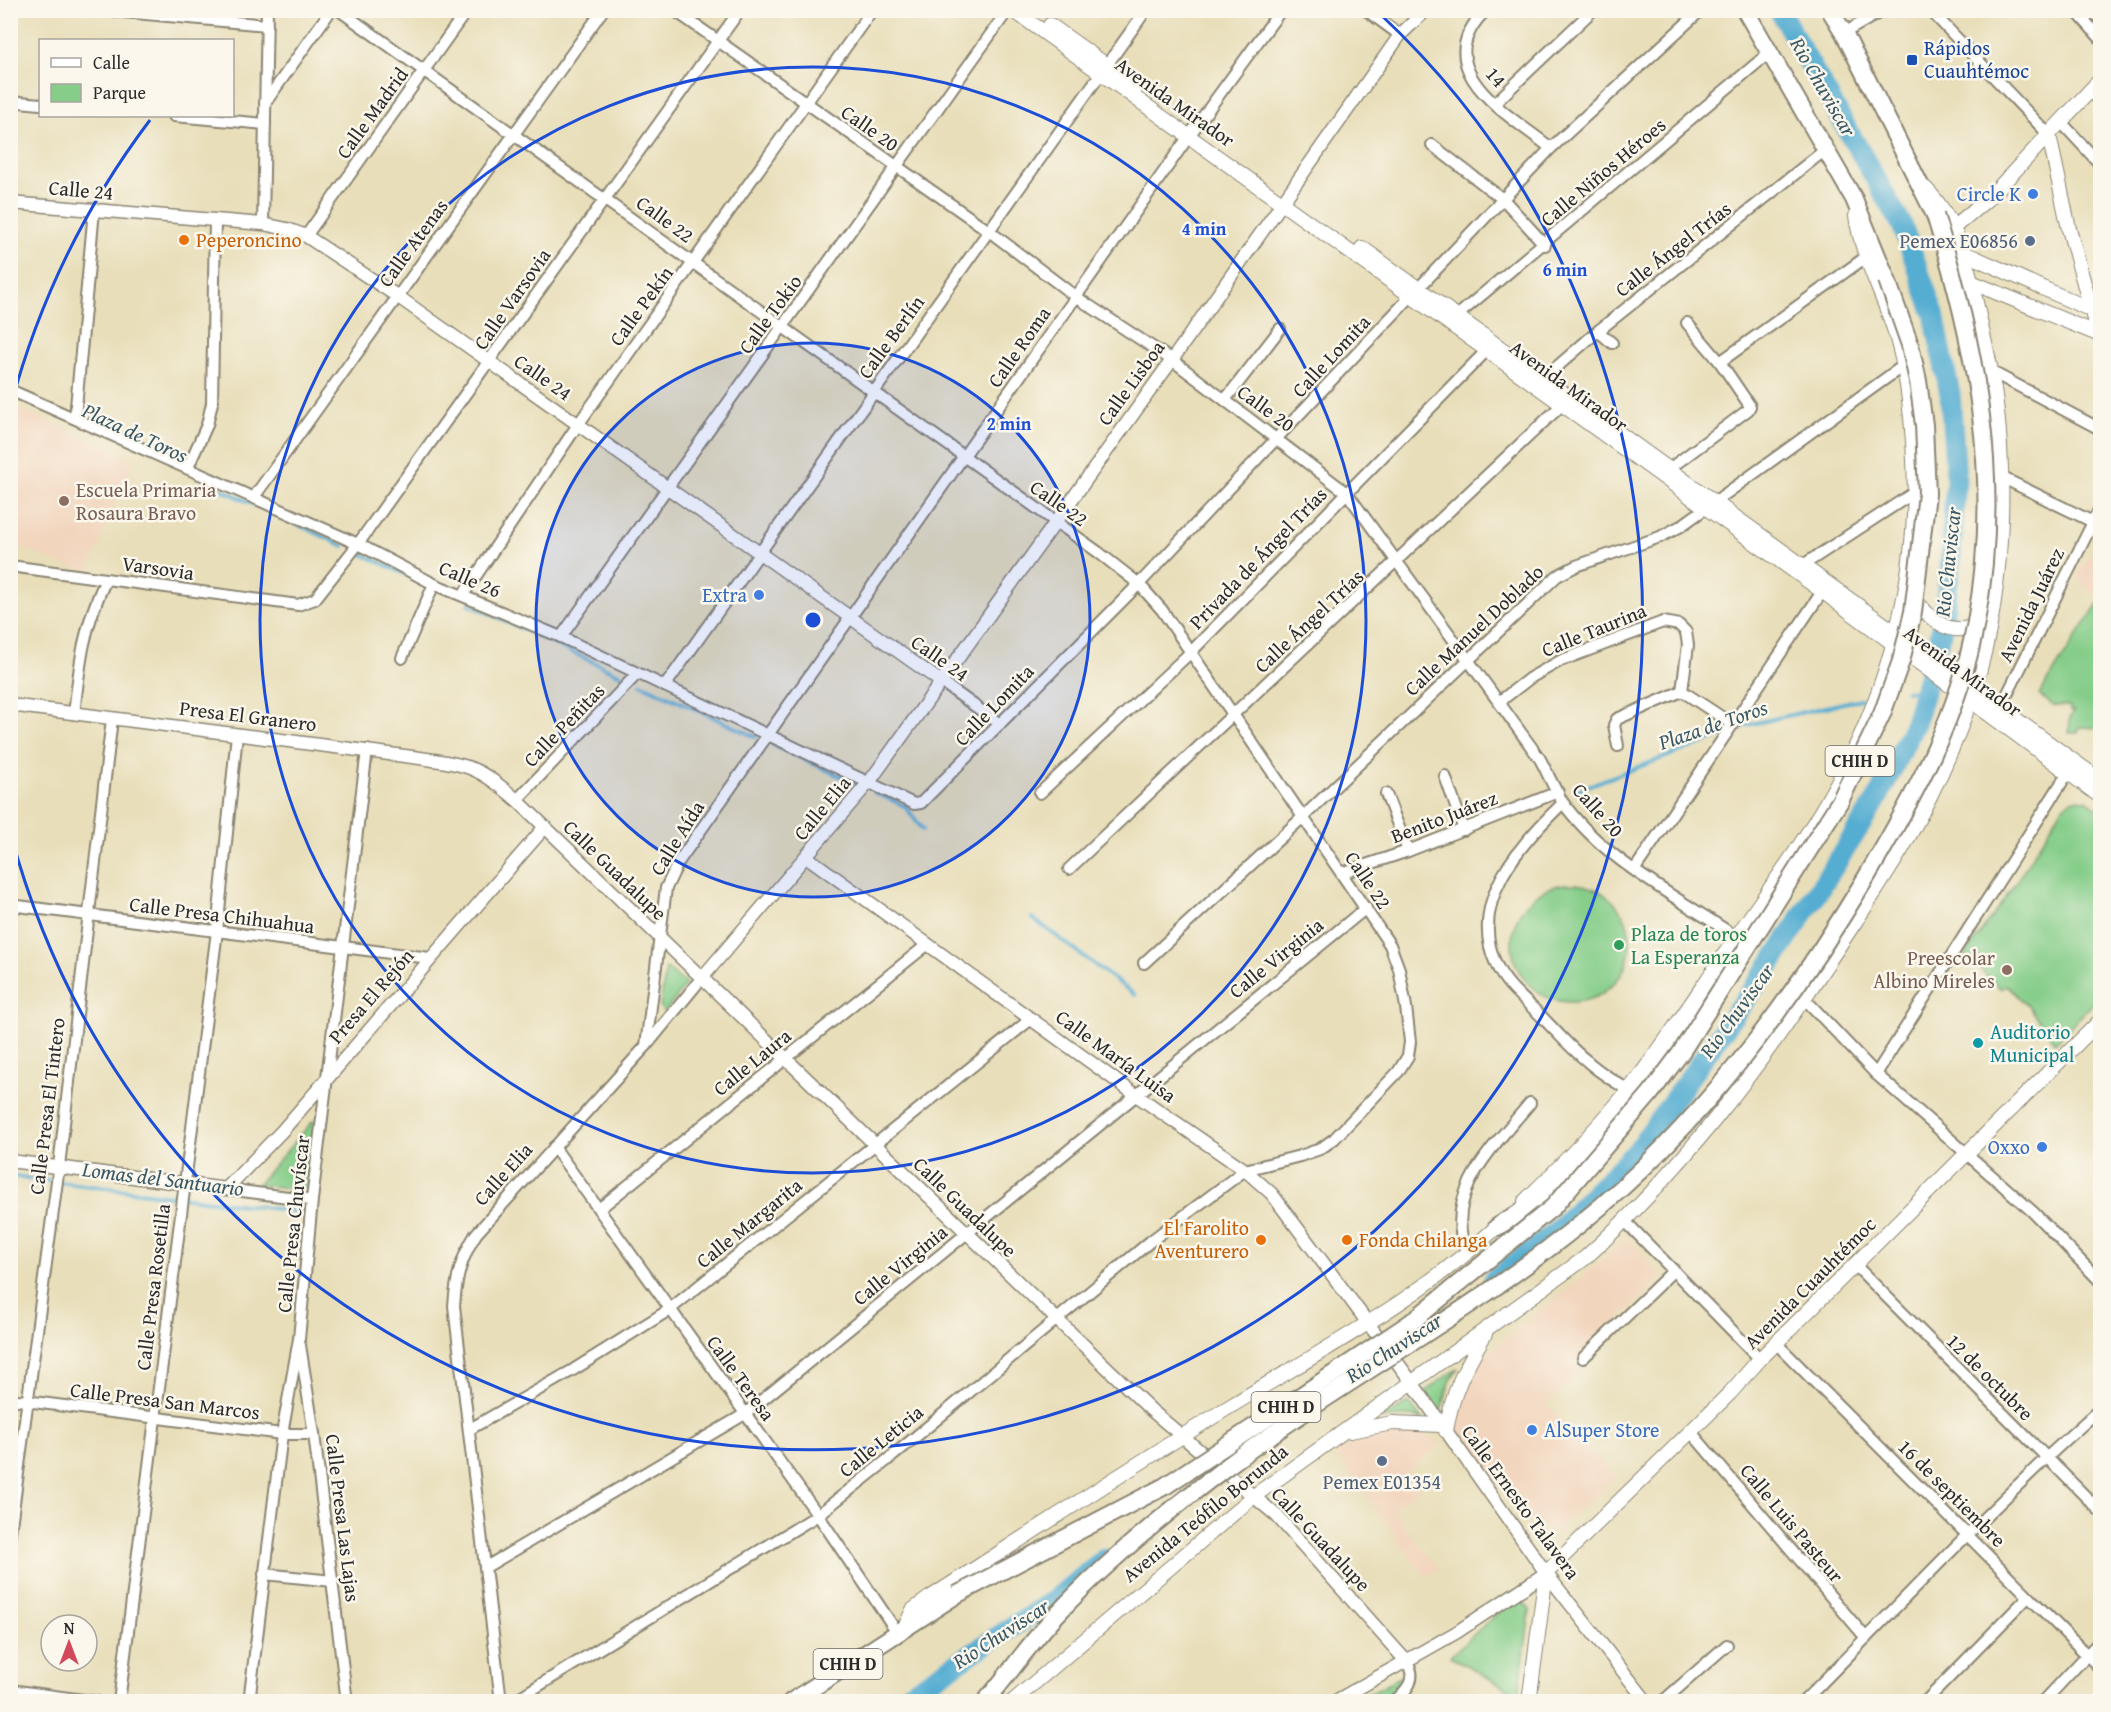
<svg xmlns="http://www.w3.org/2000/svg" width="2111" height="1712" viewBox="0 0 2111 1712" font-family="'Gentium Book Plus',serif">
  <rect width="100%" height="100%" fill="#fbf7ec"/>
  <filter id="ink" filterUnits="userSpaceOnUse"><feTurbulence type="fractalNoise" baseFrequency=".0167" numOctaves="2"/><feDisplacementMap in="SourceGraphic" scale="12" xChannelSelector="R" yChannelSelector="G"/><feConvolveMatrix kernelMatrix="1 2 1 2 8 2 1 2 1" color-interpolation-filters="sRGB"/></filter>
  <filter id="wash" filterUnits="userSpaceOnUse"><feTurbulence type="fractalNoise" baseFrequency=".008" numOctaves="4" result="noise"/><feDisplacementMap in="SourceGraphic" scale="24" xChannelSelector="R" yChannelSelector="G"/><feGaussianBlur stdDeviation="1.35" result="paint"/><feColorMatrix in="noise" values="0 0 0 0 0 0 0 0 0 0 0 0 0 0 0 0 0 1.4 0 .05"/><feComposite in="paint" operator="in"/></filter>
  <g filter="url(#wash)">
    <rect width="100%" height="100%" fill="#e8deb9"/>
    <g fill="#f2d5bd">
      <polygon points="10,405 134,460 88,571 64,565 11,543"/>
      <polygon points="2100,541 2100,601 2076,577"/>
      <polygon points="1628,1237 1662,1277 1573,1363 1581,1373 1546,1404 1616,1477 1552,1533 1502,1491 1453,1422 1465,1376 1479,1359 1550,1304"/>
      <polygon points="1397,1430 1421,1433 1441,1444 1408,1471 1419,1488 1392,1510 1439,1570 1424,1576 1336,1454 1368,1434"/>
    </g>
    <g fill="#85cd89" stroke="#587c5a" stroke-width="1.5">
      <polygon points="2099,602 2100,728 2079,727 2078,733 2069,733 2070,718 2074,711 2070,711 2070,707 2053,705 2039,695"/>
      <polygon points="2074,799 2087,800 2100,810 2100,996 2055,1043 2030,1008 2006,985 2001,989 1965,955 2011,890 2063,807"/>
      <circle cx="1571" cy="943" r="59"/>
      <polygon points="666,968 686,984 666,1011 663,1011 660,1005"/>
      <polygon points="313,1121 315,1124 306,1190 257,1185"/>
      <polygon points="1458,1368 1451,1379 1441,1411 1424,1392"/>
      <polygon points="1409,1402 1422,1420 1412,1416 1381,1419"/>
      <polygon points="1520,1602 1525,1604 1530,1610 1519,1695 1450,1656 1500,1611"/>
      <polygon points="1400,1677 1406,1678 1407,1681 1388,1701 1352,1702"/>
    </g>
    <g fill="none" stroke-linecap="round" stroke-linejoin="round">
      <g stroke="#54add2" stroke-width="4">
        <polyline points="221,489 344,546"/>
        <polyline points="362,554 405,574"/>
        <polyline points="469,604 623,676"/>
        <polyline points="641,684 756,737"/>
        <polyline points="1906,691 1924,690"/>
        <polyline points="1732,731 1747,725 1861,699"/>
        <polyline points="773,745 855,783"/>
        <polyline points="1577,790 1722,736"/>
        <polyline points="874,792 905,806 923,830"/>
        <polyline points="1032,918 1135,995"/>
        <polyline points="10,1176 310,1213"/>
      </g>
      <g stroke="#54add2" stroke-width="21">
        <polyline points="1494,1279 1556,1231 1636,1152 1773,961 1876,801 1915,723 1941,632 1950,569 1956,478 1950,394 1934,314 1902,225 1779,10"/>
        <polyline points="897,1702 1054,1600 1104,1559"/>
      </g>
    </g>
  </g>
  <g filter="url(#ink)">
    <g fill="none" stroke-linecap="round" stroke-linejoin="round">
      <defs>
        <g id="minor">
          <polyline points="102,10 267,25"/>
          <polyline points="339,10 1098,552 1139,584 1162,610 1390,945 1399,969 1406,1007 1410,1042 1408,1056 1398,1072 1334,1139 1320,1149 1300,1156 1245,1170 1152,1240 895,1454 818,1515 512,1702"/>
          <path d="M674,10L989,231L1076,297L1172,360L1347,493L1540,759C1548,774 1555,791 1564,804C1606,862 1678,897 1736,937"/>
          <polyline points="1366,10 1400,35"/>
          <path d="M1486,10C1425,69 1508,114 1551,148"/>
          <polyline points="1930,10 2049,135"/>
          <polyline points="2075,10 2100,38"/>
          <polyline points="1844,33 1884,10"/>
          <polyline points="10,101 40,104"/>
          <polyline points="265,103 331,10"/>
          <polyline points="1495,103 1593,10"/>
          <polyline points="174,116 265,124"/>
          <polyline points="2062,123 2100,164"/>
          <polyline points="1432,145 1504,200 1545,245"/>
          <polyline points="263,224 267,10"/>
          <polyline points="306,236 467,10"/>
          <polyline points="1458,315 1769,53"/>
          <polyline points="1598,331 1612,343"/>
          <polyline points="1720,362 1866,257"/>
          <polyline points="1992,372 2100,429"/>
          <polyline points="1544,378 1598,331 1825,150"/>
          <polyline points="10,390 358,544 434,584 561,637 914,804 921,803 1139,584 1551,148 1701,10"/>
          <polyline points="1225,400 1280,329"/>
          <polyline points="75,418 94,210"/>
          <polyline points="188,467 207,425 212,403 215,220"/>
          <polyline points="1665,472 1748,410 1750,406 1720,362 1687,323"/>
          <polyline points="2001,477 2093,522"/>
          <polyline points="254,497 603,10"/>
          <polyline points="10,566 298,605 315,599 358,544 740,10"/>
          <polyline points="1797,569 1915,492"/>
          <polyline points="463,595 577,426 872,10"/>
          <polyline points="561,637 1008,10"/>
          <polyline points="402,658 434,584"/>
          <polyline points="940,681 1000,724"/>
          <polyline points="665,686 1146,10"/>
          <polyline points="1499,702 1530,678 1560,661 1663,622 1679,625 1686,632 1688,645 1682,691 1732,724"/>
          <polyline points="1998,713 2100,508"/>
          <path d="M74,714C80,661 83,629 106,579"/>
          <polyline points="1618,746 1614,725 1617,719 1682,691"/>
          <polyline points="1445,776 1464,830"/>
          <polyline points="1040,793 1191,652 1491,346"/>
          <polyline points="1386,794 1408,851"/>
          <polyline points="517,800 637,674"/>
          <path d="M1563,803C1521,843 1467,902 1496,964C1505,985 1525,1000 1541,1016C1556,1031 1570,1048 1587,1061C1599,1072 1614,1081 1628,1090"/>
          <polyline points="1069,869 1567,400"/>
          <polyline points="1635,869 1826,586"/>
          <polyline points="1342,873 1408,851 1558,792"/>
          <polyline points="10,905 430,958"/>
          <polyline points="1144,963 1303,817 1557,576 1576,566 1660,537 1681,526 1903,366"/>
          <polyline points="1804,998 1876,1074 2033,1212 2100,1281"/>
          <polyline points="646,1046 666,888 679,861 1189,136 1281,10"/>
          <polyline points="1876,1074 2071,768"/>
          <polyline points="554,1147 818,1515 897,1632"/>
          <polyline points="226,1189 312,1200"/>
          <polyline points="599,1209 928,944"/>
          <polyline points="1625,1221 1760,1359"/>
          <path d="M1467,1253C1441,1193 1495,1146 1530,1103"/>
          <polyline points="1856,1266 2100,1511"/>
          <polyline points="1777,1344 2100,1668"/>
          <polyline points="300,1345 314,1434 347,1702"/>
          <polyline points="1583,1358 1674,1270"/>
          <polyline points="10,1399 282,1434 314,1434"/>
          <polyline points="470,1429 573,1370 669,1310 1031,1019"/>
          <polyline points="1691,1432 1866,1638"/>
          <polyline points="10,1533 59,1166 112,719"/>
          <polyline points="486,1567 745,1414 1366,908"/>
          <polyline points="264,1574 333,1581"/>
          <polyline points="10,1690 98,1702"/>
          <polyline points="119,1702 217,931 237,734"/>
          <polyline points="249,1702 282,1434 299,1339 312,1200 367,750"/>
          <path d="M501,1702L454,1306C456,1278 461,1258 476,1234L646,1046L701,979"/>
          <path d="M1394,1702C1407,1690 1418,1679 1407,1662"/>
          <polyline points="1662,1702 1727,1645"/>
          <path d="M1803,1702C1901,1603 1996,1501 2100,1409"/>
          <polyline points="1925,1702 2028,1597"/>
          <polyline points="2043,1702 2100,1641"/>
        </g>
        <g id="tertiary">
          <polyline points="10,203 263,224 287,229 306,236 397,296 940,681"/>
          <path d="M10,705L420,758C470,765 479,767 517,800L1151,1410L1277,1516L1407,1662"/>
          <polyline points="807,857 1136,1095 1245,1170 1272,1194 1411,1381 1546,1573 1647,1702"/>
          <polyline points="701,979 870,781 1172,360 1400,35 1426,10"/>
          <polyline points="10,1161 226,1189 282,1131 544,828"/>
          <polyline points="1334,1702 1457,1632 1546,1573"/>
        </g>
        <g id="secondary">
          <polyline points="1013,10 1822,591 2100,796"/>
          <polyline points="1050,25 1137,87"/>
          <polyline points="2049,135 2069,229 2098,334"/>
          <polyline points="1954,227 1991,196 2100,80"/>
          <polyline points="1362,248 2100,780"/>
          <polyline points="1962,252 2096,312"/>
          <polyline points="1971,282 2100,335"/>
          <path d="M1911,595C1932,620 1948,640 1982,623"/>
          <path d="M1525,1201C1561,1166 1596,1130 1628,1091C1665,1045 1697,994 1731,945C1764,896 1801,848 1830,796C1888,696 1920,575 1914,459C1912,418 1908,372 1895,332C1883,294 1862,257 1856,216"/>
          <polyline points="1350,1431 1393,1423 1441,1425"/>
          <path d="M1446,1431C1452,1392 1465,1368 1485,1334"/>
          <path d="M906,1625L913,1610L928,1599C1029,1534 1131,1467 1234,1404C1326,1348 1426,1295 1504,1220"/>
          <path d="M1012,1702L1254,1496L1585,1258C1679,1173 1755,1073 1825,967C1851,927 1880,887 1904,845C1932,796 1957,742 1974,689C2007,586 2010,444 1984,339C1972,287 1965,228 1925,188"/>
          <polyline points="1529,1702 1546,1573 1730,1393 1760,1359 2100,1021"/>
        </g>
        <g id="primary">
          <polyline points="1745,10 1854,199 1887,280"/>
          <polyline points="1830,10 1844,33 1935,215"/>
          <path d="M1497,1227C1562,1190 1607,1130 1652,1072C1670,1048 1686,1024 1709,1005"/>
          <polyline points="791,1702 956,1595"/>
        </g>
      </defs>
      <use href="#minor" stroke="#8a8472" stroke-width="14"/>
      <use href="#tertiary" stroke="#8a8472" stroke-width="15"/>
      <use href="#secondary" stroke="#8a8472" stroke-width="16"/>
      <use href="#primary" stroke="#8a8472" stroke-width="20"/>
      <use href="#minor" stroke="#fff" stroke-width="10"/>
      <use href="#tertiary" stroke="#fff" stroke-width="12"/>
      <use href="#secondary" stroke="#fff" stroke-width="14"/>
      <use href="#primary" stroke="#fff" stroke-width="16"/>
      <defs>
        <g id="primary-bridge">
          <polyline points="956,1595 1165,1486 1410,1323 1553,1207 1650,1094 1680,1054 1840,801 1882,714 1901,661 1913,612 1927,494 1924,425 1918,381 1910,345 1887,280"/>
          <path d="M985,1702C1010,1673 1032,1640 1058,1613C1109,1559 1167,1512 1225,1468C1340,1382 1469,1314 1581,1223C1698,1128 1790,1005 1867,876C1914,797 1960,713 1976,622C2002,481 1977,350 1935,215"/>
        </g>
      </defs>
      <use href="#primary-bridge" stroke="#8a8472" stroke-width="20" stroke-linecap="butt"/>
      <use href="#primary-bridge" stroke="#fff" stroke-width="16"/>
    </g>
  </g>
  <circle cx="813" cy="620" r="277" fill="#1d4ed8" fill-opacity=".12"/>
  <g fill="none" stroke="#1d4ed8" stroke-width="3">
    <circle cx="813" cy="620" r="277"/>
    <circle cx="813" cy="620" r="553"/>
    <path d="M11 405A830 830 0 0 1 150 120M1379 13A830 830 0 1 1 11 835"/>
  </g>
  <rect fill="#1a4fb4" stroke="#fbf7ec" stroke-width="2" x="1906" y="54" width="12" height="12" rx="3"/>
  <g fill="#3f7fe0" stroke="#fbf7ec" stroke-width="2">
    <circle cx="2033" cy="194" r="6"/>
    <circle cx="759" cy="595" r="6"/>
    <circle cx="2042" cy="1147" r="6"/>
    <circle cx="1532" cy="1430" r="6"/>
  </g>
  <g fill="#e8710a" stroke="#fbf7ec" stroke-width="2">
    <circle cx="184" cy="240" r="6"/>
    <circle cx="1261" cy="1240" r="6"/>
    <circle cx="1347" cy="1240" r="6"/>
  </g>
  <g fill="#5c6f8a" stroke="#fbf7ec" stroke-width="2">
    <circle cx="2030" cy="241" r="6"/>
    <circle cx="1382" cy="1461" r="6"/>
  </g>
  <g fill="#8d6e63" stroke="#fbf7ec" stroke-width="2">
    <circle cx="64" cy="501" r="6"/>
    <circle cx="2007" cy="970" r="6"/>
  </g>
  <circle fill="#2e9e5b" stroke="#fbf7ec" stroke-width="2" cx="1619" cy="945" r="6"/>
  <circle fill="#0f9aa8" stroke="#fbf7ec" stroke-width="2" cx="1978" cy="1043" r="6"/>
  <g text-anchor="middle" stroke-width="5" stroke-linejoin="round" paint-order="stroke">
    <g fill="#fbf7ec" stroke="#696865" stroke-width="1.5">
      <rect x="1825.5" y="746" width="69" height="30" rx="4.5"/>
      <rect x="1251.5" y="1392" width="69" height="30" rx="4.5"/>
      <rect x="813.5" y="1649" width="69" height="30" rx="4.5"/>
    </g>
    <g font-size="18" font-weight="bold" fill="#2b2b2b">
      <text x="1860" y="767">CHIH D</text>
      <text x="1286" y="1413">CHIH D</text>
      <text x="848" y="1670">CHIH D</text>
    </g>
    <g font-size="20" fill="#164399" stroke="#fbf7ec" text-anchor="start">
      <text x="1924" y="55">Rápidos<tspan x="1924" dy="23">Cuauhtémoc</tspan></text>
    </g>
    <g font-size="20" fill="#2b2b2b" stroke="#fbf7ec">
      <text transform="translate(1496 77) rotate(49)" y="7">14</text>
      <text transform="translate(1175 102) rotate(35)" y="7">Avenida Mirador</text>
      <text transform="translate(372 113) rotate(-54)" y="7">Calle Madrid</text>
      <text transform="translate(870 128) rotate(35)" y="7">Calle 20</text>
      <text transform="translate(1603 172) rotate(-40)" y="7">Calle Niños Héroes</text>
      <text transform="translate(81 190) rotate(5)" y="7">Calle 24</text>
      <text transform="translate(665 219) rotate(36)" y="7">Calle 22</text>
      <text transform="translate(413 243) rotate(-54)" y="7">Calle Atenas</text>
      <text transform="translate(1673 249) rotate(-38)" y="7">Calle Ángel Trías</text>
      <text transform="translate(512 299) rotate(-55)" y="7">Calle Varsovia</text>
      <text transform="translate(641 306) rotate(-54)" y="7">Calle Pekín</text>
      <text transform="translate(770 314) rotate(-54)" y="7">Calle Tokio</text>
      <text transform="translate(891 337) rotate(-54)" y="7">Calle Berlín</text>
      <text transform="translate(1019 347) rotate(-55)" y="7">Calle Roma</text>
      <text transform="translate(1331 356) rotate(-47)" y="7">Calle Lomita</text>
      <text transform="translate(543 377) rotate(35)" y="7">Calle 24</text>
      <text transform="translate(1131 383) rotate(-54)" y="7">Calle Lisboa</text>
      <text transform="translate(1569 386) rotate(36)" y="7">Avenida Mirador</text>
      <text transform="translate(1266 408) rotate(36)" y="7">Calle 20</text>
      <text transform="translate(1059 503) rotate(35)" y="7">Calle 22</text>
      <text transform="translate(1258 558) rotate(-46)" y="7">Privada de Ángel Trías</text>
      <text transform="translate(158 568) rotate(8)" y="7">Varsovia</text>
      <text transform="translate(470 579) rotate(23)" y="7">Calle 26</text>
      <text transform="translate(2031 605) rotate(-64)" y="7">Avenida Juárez</text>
      <text transform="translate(1309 621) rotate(-43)" y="7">Calle Ángel Trías</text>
      <text transform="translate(1474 630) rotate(-43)" y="7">Calle Manuel Doblado</text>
      <text transform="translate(1594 630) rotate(-22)" y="7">Calle Taurina</text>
      <text transform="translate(940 658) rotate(35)" y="7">Calle 24</text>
      <text transform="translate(1963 671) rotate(36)" y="7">Avenida Mirador</text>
      <text transform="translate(994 705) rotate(-46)" y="7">Calle Lomita</text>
      <text transform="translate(248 716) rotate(7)" y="7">Presa El Granero</text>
      <text transform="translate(564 725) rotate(-46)" y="7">Calle Peñitas</text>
      <text transform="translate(822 808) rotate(-50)" y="7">Calle Elia</text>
      <text transform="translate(1598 810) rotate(48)" y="7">Calle 20</text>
      <text transform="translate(1444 817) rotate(-21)" y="7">Benito Juárez</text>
      <text transform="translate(677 838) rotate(-58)" y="7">Calle Aída</text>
      <text transform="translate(615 870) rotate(44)" y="7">Calle Guadalupe</text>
      <text transform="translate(1368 880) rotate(56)" y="7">Calle 22</text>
      <text transform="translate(222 915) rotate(7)" y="7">Calle Presa Chihuahua</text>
      <text transform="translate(1276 958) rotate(-39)" y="7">Calle Virginia</text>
      <text transform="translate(371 996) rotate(-49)" y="7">Presa El Rejón</text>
      <text transform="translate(1116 1056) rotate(36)" y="7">Calle María Luisa</text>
      <text transform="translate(752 1062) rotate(-39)" y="7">Calle Laura</text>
      <text transform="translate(47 1106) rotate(-83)" y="7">Calle Presa El Tintero</text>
      <text transform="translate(503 1174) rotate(-48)" y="7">Calle Elia</text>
      <text transform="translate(965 1207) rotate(44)" y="7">Calle Guadalupe</text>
      <text transform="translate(749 1223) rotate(-39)" y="7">Calle Margarita</text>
      <text transform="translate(293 1224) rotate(-84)" y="7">Calle Presa Chuvíscar</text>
      <text transform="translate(900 1265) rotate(-39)" y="7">Calle Virginia</text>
      <text transform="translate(1810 1283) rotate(-45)" y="7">Avenida Cuauhtémoc</text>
      <text transform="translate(153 1287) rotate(-83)" y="7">Calle Presa Rosetilla</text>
      <text transform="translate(1990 1377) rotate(45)" y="7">12 de octubre</text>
      <text transform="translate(741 1378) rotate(54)" y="7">Calle Teresa</text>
      <text transform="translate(165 1401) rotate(7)" y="7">Calle Presa San Marcos</text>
      <text transform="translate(881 1441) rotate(-39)" y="7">Calle Leticia</text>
      <text transform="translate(1952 1493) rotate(45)" y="7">16 de septiembre</text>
      <text transform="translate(1521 1502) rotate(54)" y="7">Calle Ernesto Talavera</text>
      <text transform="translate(1205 1513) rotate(-39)" y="7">Avenida Teófilo Borunda</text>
      <text transform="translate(343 1518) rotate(83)" y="7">Calle Presa Las Lajas</text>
      <text transform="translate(1792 1523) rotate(50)" y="7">Calle Luis Pasteur</text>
      <text transform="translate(1321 1539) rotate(47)" y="7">Calle Guadalupe</text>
    </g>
    <g font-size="20" fill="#366cbe" stroke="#fbf7ec" text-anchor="end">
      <text x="2021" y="201">Circle K</text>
      <text x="747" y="602">Extra</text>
      <text x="2030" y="1154">Oxxo</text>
      <text x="1544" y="1437" text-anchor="start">AlSuper Store</text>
    </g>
    <g font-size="20" fill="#c56008" stroke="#fbf7ec" text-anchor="start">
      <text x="196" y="247">Peperoncino</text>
      <text x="1249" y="1235" text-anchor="end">El Farolito<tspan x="1249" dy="23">Aventurero</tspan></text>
      <text x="1359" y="1247">Fonda Chilanga</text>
    </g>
    <g font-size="20" fill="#4e5e75" stroke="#fbf7ec" text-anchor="end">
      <text x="2018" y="248">Pemex E06856</text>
      <text x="1382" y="1489" text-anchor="middle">Pemex E01354</text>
    </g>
    <g font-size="20" fill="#785e54" stroke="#fbf7ec" text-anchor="start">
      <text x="76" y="497">Escuela Primaria<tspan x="76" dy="23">Rosaura Bravo</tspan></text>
      <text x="1995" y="965" text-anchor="end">Preescolar<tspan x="1995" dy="23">Albino Mireles</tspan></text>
    </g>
    <g font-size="20" fill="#27864d" stroke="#fbf7ec" text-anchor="start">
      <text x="1631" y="941">Plaza de toros<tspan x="1631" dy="23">La Esperanza</tspan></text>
    </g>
    <g font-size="20" fill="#0d838f" stroke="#fbf7ec" text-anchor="start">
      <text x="1990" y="1039">Auditorio<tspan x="1990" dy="23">Municipal</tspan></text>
    </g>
    <g font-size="21" font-style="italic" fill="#395865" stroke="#fbf7ec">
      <text transform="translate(1823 87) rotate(60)" y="7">Rio Chuviscar</text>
      <text transform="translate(135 433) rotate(25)" y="7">Plaza de Toros</text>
      <text transform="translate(1948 562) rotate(-84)" y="7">Rio Chuviscar</text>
      <text transform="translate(1713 725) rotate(-19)" y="7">Plaza de Toros</text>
      <text transform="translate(1737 1011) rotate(-54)" y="7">Rio Chuviscar</text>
      <text transform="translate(163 1179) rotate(7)" y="7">Lomas del Santuario</text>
      <text transform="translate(1394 1348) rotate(-33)" y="7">Rio Chuviscar</text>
      <text transform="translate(1001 1634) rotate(-33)" y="7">Rio Chuviscar</text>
    </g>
  </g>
  <circle cx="813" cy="620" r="9" fill="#1d4ed8" stroke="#fbf7ec" stroke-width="3"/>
  <g font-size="18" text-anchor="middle" font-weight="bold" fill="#1d4ed8" stroke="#fbf7ec" stroke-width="5" stroke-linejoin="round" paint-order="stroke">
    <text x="1204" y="235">4 min</text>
    <text x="1565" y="276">6 min</text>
    <text x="1009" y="430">2 min</text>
  </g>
  <rect width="2111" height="1712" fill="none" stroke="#fbf7ec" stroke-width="36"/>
  <rect x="39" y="39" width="195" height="78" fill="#fbf7ec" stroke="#a8a59f" stroke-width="1.5"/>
  <rect x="51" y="58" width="30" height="9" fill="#ffffff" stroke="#a8a59f" stroke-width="1.5"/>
  <text x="93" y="69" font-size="18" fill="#2b2b2b">Calle</text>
  <rect x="51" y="84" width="30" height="18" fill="#85cd89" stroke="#a8a59f" stroke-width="1.5"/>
  <text x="93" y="99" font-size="18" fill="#2b2b2b">Parque</text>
  <g transform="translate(69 1643)"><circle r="28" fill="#fbf7ec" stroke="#a8a59f" stroke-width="1.5"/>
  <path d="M0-4.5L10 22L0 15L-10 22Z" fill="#d1495b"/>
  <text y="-9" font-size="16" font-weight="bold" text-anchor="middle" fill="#2b2b2b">N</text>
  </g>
</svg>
